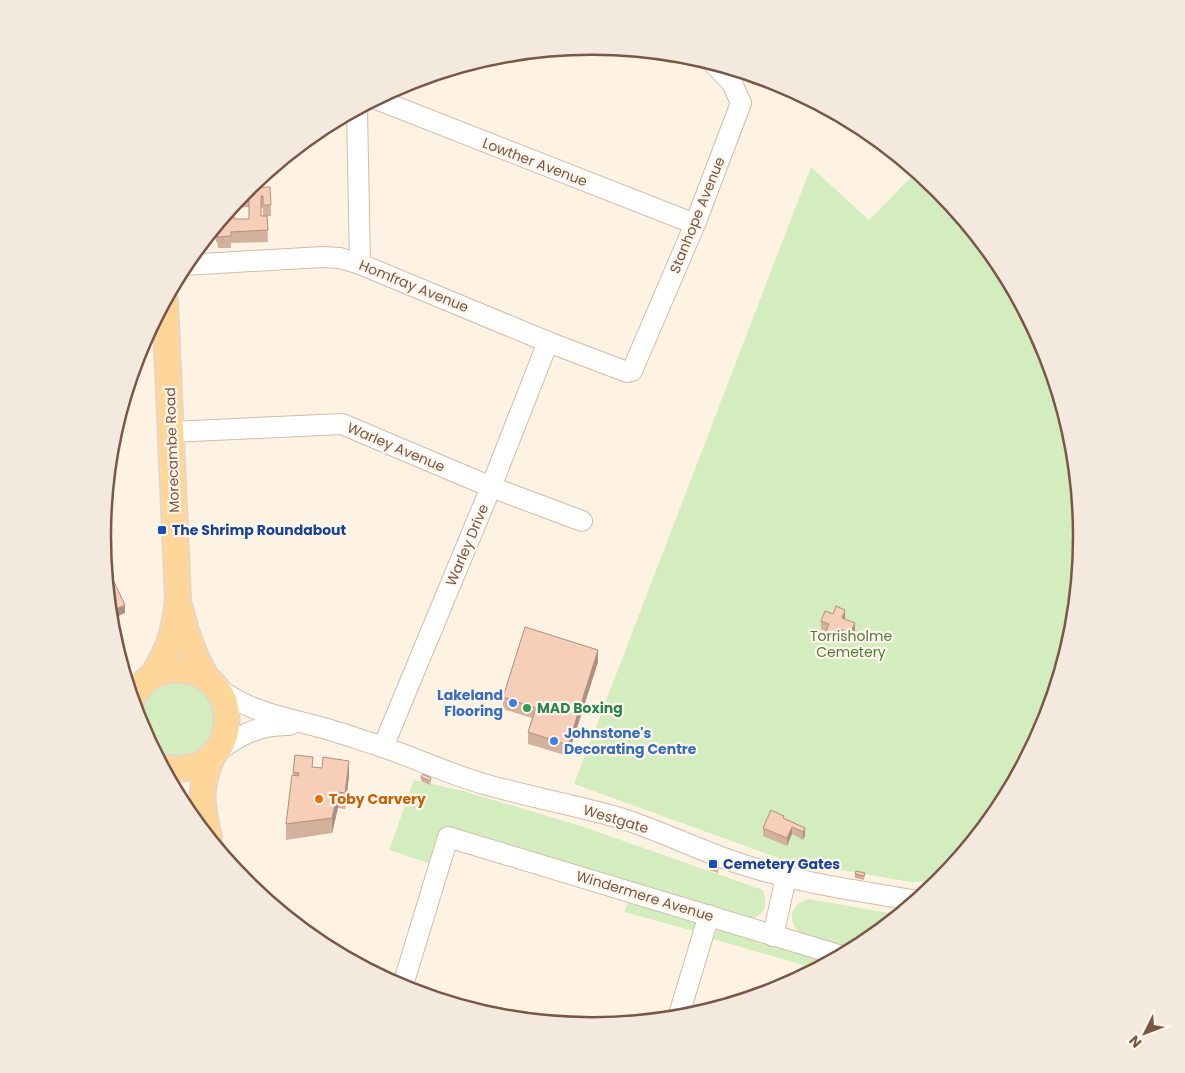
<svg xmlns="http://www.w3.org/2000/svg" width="1185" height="1073" viewBox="0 0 1185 1073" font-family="Poppins,sans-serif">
  <rect width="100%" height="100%" fill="#fef3e2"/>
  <g fill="#d3edbf">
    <polygon points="811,167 869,220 914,174 933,186 934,186 939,190 1000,264 1046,349 1064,410 1072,455 1083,537 1073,632 1045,724 1000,809 941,881 911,882 787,861 574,784"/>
    <path d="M176,680L196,685L211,698L217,728L199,753C191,754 175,758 168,758C158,757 153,749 148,741C146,735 141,729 140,723C139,720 139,715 140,712C145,694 158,684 176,680Z"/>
    <path d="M414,780L463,791L581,826L763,890C768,905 766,911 753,919L444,826L431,864L389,850Z"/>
    <polygon points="195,794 200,827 185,809 178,797"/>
    <path d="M808,899L901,915L865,944L853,951L800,933C786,919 790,906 808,899Z"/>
    <polygon points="629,901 695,920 697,926 697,932 624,912"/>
    <polygon points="718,929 823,958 827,964 817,969 713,939"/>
  </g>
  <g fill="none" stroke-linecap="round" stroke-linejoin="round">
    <defs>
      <g id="minor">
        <polyline points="376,99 695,224"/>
        <polyline points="357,109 360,264"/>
        <polyline points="185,265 322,257 340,258 360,264 548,342 627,372 632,371 695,224 741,103 732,83 713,63"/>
        <polyline points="171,432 342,424 491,487 582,521"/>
        <path d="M215,686C247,711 278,716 316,726C335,731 355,738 374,744C411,756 446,773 484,784C529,797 575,805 620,818C662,831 702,852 744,865C800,883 859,891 918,901"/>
        <polyline points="383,747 491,487 548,342"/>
        <path d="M215,753C240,735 259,724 290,725"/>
        <polyline points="773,936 786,877"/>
        <polyline points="402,988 448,837 842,956"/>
        <polyline points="678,1018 709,915"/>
      </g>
      <g id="major">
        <path d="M180,608C186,634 194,658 208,680"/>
        <path d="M152,676C170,649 174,631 178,599L165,301"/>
        <path d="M132,699C139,684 153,672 171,670C248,663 245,784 163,767"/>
        <path d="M209,838C206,823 201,806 203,790C204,778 208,766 213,755"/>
      </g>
    </defs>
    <use href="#minor" stroke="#d3bbaa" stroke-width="22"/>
    <use href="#major" stroke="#dfd6d3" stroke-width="28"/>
    <use href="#minor" stroke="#fff" stroke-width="20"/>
    <use href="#major" stroke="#ffd699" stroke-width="25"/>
  </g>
  <g fill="#d4b19d" fill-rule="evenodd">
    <path d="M270,187L271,216H267L268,242L231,243V248H218L217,242H216L215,227L233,205L234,219H249V207L234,208V204L246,190ZM261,208H263V216H261Z"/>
    <polygon points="845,618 845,619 855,631 850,641 837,636 834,643 826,640 826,631 821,629 821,621"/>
    <polygon points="598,662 568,756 528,744 528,732 532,718 503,709 503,697"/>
    <polygon points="313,767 349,776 345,809 338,808 332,833 286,840 286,824 293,772"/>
    <polygon points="421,777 431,782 430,785 421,781"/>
    <polygon points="784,818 805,828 805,835 803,840 792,834 787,846 763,836 763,828"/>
    <polygon points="709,866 719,866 718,873 709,870"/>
    <polygon points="865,873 864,880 855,878 855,874"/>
  </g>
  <g fill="#ad9080">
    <polygon points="125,605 125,613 110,620 110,612"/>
    <polygon points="845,610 845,618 842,625 842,618"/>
    <polygon points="855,623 855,631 850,641 850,633"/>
    <polygon points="837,628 837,636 834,643 834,635"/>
    <polygon points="598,650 598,662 568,756 568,745"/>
    <polygon points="349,761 349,776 345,809 345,793"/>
    <polygon points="338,792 338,808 332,833 332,818"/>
    <polygon points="792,827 792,834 787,846 787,838"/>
    <polygon points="805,828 805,835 803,840 803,832"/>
  </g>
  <g fill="#f7ceb7" stroke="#ad9080">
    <polygon points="270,187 271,205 263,205 263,196 261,196 261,216 267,216 268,230 231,232 231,236 218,237 217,230 216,230 216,227 233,205 234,219 249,219 249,195 241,196 246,190 248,188"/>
    <polygon points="107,567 125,605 110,612 105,568"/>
    <polygon points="836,606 845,610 842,618 855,623 850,633 837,628 834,635 826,632 829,624 821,621 825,611 833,614"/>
    <polygon points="525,627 598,650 568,745 528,732 536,708 503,697"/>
    <polygon points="295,755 313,757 312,767 322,768 323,757 349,761 345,793 338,792 332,818 286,824 292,775 298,776 299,773 293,772"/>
    <polygon points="423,774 431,778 430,781 421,777"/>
    <polygon points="771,810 784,816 783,818 805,828 803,832 792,827 787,838 763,828"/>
    <polygon points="711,863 719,866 718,869 709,866"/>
    <polygon points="856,871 865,873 864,876 855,874"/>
  </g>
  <g fill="#1a4fb4" stroke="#fff6eb" stroke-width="2">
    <rect x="157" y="525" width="10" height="10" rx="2.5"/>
    <rect x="708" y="859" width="10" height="10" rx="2.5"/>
  </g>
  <g fill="#3f7fe0" stroke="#fff6eb" stroke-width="2">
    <circle cx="513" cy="703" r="5"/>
    <circle cx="554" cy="741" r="5"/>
  </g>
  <circle fill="#2e9e5b" stroke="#fff6eb" stroke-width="2" cx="527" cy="708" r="5"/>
  <circle fill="#e8710a" stroke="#fff6eb" stroke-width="2" cx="319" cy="799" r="5"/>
  <g text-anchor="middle" stroke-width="4.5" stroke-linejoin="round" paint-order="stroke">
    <g font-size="14" fill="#795646" stroke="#fff6eb">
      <text transform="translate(535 162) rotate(21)" y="5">Lowther Avenue</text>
      <text transform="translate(697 215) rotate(-68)" y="5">Stanhope Avenue</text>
      <text transform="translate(414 286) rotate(22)" y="5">Homfray Avenue</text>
      <text transform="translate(396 447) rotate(23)" y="5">Warley Avenue</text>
      <text transform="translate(172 450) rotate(-92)" y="5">Morecambe Road</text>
      <text transform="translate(467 545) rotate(-67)" y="5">Warley Drive</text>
      <text transform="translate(616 819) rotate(17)" y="5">Westgate</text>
      <text transform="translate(645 896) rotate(17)" y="5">Windermere Avenue</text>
    </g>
    <g font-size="14" font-weight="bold" fill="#164399" stroke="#fff6eb" text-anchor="start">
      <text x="172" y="535">The Shrimp Roundabout</text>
      <text x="723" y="869">Cemetery Gates</text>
    </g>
    <g font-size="14" fill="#4f7a3a" stroke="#fff6eb">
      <text x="851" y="641">Torrisholme<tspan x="851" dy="16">Cemetery</tspan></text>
    </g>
    <g font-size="14" font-weight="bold" fill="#366cbe" stroke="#fff6eb" text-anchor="end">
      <text x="503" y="700">Lakeland<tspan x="503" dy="16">Flooring</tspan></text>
      <text x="564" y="738" text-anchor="start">Johnstone's<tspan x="564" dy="16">Decorating Centre</tspan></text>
    </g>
    <g font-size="14" font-weight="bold" fill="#27864d" stroke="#fff6eb" text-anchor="start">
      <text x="537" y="713">MAD Boxing</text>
    </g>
    <g font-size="14" font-weight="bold" fill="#c56008" stroke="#fff6eb" text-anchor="start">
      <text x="329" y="804">Toby Carvery</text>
    </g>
  </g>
  <path d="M0 0H1185V1073H0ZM111 536a481 481 0 1 1 962 0a481 481 0 1 1-962 0Z" fill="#f4e9de" fill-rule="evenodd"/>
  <path fill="none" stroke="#795646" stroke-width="2.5" d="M111 536a481 481 0 1 1 962 0a481 481 0 1 1-962 0Z"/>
  <g transform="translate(1145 1033) rotate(228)" stroke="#fff6eb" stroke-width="4" paint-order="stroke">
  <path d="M0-4L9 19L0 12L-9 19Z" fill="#795646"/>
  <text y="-8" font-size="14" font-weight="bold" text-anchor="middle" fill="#795646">N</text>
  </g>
</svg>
